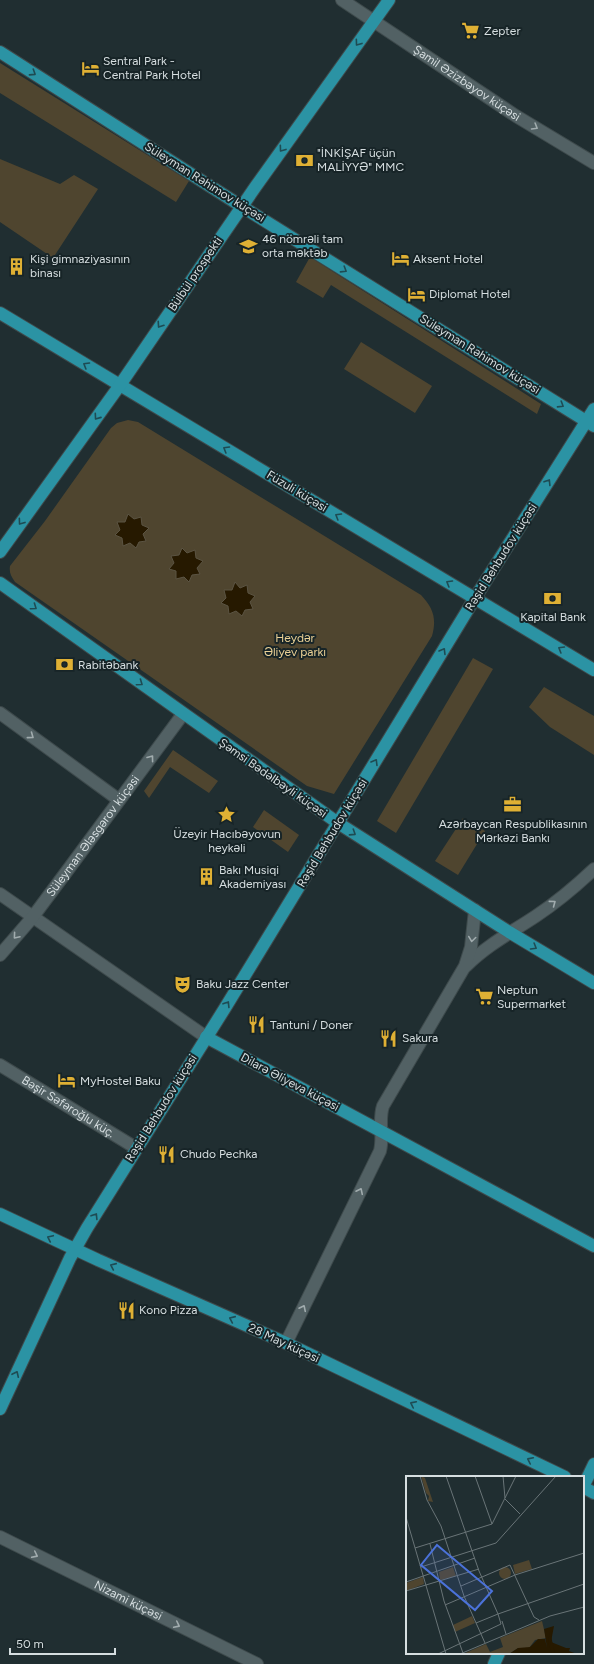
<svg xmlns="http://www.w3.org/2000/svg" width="594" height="1664" viewBox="0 0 594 1664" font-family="Figtree,sans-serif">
  <rect width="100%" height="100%" fill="#202e31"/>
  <g fill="#4f452f">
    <polygon points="0,63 189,181 176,202 0,93"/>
    <polygon points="0,159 60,184 74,175 98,189 53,258 0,222"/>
    <polygon points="310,257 541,404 537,414 331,285 323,298 296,282"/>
    <polygon points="361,342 432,386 415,413 344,369"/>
    <path d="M128,420L138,422L421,595C433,608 437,618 432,636L334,794L307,786L15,582C11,576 9,573 10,566L45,521L111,428L117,423Z"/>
    <polygon points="473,658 493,669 396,833 377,821"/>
    <polygon points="544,687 594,716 594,755 550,727 529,707"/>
    <polygon points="173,750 218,781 209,793 170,767 149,798 144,791"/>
    <polygon points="264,810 299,835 288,852 253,827"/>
    <polygon points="463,818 485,831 458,875 435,861"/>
  </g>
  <g fill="#261900" stroke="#5b5443">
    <polygon points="128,514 134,519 141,517 142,525 149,528 143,534 146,541 139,542 136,548 130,543 123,546 122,538 115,535 120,530 117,522 125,522"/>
    <polygon points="182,548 187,553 195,550 196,558 203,561 197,568 200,574 192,575 189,582 184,577 176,579 176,571 169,569 174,563 171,556 179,555"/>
    <polygon points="235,582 240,588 247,585 248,593 255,596 250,602 253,609 245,610 242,616 236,611 229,614 228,606 221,603 226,598 224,590 232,590"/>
  </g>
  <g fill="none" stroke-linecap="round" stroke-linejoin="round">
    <defs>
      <g id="minor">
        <path id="s1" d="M342,0L516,116L594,163"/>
        <polyline points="0,713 119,800"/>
        <polyline points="0,894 206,1037"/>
        <path id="s2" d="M0,955L32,918L67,871L183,714"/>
        <path d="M466,966C487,945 512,932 536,916C557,902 576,886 594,869"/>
        <path id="s3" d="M0,1065L136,1148"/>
        <path d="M286,1343L380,1151C384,1135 378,1121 383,1106L465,966L471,947L475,910"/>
        <path id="s4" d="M0,1537L257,1664"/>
      </g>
      <g id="major">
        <polyline points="0,52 241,206 594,426"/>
        <polyline points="0,313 594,670"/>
        <polyline points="0,552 120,385 256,186 389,0"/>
        <polyline points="0,583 338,823 509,932 594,983"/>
        <polyline points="206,1037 594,1246"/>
        <polyline points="0,1214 98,1260 286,1343 565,1477"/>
        <polyline points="0,1409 70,1258 87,1228 225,1008 475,598 594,409"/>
        <polyline points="583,1487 594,1464"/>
        <polyline points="583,1487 594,1493"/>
        <polyline points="494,1664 499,1653"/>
      </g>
    </defs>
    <use href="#minor" stroke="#3e4a4c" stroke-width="14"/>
    <use href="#major" stroke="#3e4a4c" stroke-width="14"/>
    <use href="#minor" stroke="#526164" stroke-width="12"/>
    <use href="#major" stroke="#2b93a4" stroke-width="12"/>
  </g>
  <defs><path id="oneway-chevron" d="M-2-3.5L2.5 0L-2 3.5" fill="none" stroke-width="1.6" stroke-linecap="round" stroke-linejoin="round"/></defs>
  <g stroke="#1e4b53">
    <use href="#oneway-chevron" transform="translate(358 43) rotate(126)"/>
    <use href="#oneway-chevron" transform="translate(33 73) rotate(33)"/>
    <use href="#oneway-chevron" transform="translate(282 149) rotate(126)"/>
    <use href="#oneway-chevron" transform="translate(344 270) rotate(32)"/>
    <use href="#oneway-chevron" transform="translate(160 325) rotate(124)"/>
    <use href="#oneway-chevron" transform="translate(86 365) rotate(-149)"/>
    <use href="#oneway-chevron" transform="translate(561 405) rotate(32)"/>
    <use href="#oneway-chevron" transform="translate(97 417) rotate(125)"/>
    <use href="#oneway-chevron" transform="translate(226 449) rotate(-149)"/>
    <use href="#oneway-chevron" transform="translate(548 482) rotate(-58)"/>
    <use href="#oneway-chevron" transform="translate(338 516) rotate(-149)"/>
    <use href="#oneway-chevron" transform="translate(21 522) rotate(126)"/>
    <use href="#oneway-chevron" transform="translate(449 583) rotate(-149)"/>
    <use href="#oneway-chevron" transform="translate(34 607) rotate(35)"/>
    <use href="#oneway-chevron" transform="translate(561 649) rotate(-149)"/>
    <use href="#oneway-chevron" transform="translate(443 651) rotate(-59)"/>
    <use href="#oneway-chevron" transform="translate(140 683) rotate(35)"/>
    <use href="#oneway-chevron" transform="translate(375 762) rotate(-59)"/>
    <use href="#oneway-chevron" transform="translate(353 833) rotate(33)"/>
    <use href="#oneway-chevron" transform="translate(534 947) rotate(31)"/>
    <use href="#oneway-chevron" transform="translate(227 1004) rotate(-58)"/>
    <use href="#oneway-chevron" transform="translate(95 1216) rotate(-58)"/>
    <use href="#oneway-chevron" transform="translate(50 1238) rotate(-155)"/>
    <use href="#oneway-chevron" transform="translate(113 1266) rotate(-156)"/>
    <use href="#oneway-chevron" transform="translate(232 1319) rotate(-156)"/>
    <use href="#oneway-chevron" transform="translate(16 1374) rotate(-65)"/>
    <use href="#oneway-chevron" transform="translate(413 1404) rotate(-154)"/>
    <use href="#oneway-chevron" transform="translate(530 1460) rotate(-154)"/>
  </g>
  <g stroke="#a1acae">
    <use href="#oneway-chevron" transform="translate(535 127) rotate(31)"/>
    <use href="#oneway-chevron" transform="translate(31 736) rotate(36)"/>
    <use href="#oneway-chevron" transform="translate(151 758) rotate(-53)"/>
    <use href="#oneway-chevron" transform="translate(553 903) rotate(-37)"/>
    <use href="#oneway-chevron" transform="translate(16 936) rotate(130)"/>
    <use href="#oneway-chevron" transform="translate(472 939) rotate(98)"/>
    <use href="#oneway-chevron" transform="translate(360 1191) rotate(-64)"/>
    <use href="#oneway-chevron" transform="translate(303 1308) rotate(-64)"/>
    <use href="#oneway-chevron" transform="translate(35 1555) rotate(26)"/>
    <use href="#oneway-chevron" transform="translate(177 1625) rotate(26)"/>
  </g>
  <defs>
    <symbol id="supermarket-bare" viewBox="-9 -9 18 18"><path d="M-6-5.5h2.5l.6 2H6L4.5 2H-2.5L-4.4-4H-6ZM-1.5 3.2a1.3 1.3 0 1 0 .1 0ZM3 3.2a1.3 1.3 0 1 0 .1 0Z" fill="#dfb034" stroke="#172427" stroke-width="2.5" paint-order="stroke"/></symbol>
    <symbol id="hotel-bare" viewBox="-9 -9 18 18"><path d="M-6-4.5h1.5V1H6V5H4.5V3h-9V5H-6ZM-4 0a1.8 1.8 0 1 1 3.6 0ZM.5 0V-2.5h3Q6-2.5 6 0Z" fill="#dfb034" stroke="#172427" stroke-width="2.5" paint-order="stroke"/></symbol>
    <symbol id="bank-bare" viewBox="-9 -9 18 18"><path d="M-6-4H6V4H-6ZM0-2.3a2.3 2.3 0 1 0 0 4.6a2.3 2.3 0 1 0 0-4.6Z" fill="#dfb034" stroke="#172427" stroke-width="2.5" paint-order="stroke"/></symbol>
    <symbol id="school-bare" viewBox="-9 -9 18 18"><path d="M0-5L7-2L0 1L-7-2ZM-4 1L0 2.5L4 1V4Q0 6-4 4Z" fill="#dfb034" stroke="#172427" stroke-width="2.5" paint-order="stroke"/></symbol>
    <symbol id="building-bare" viewBox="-9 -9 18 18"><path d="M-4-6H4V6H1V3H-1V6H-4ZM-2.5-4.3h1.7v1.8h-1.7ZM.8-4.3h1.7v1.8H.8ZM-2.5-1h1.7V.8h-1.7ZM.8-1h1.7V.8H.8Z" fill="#dfb034" stroke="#172427" stroke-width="2.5" paint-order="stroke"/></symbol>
    <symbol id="office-bare" viewBox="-9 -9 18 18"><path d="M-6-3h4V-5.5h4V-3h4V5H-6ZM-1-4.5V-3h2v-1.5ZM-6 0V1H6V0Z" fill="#dfb034" stroke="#172427" stroke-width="2.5" paint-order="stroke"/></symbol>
    <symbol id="sight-bare" viewBox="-9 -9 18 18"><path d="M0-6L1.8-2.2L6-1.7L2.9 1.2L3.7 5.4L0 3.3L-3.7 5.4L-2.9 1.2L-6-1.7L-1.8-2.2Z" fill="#dfb034" stroke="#172427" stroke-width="2.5" paint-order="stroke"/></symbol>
    <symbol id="theatre-bare" viewBox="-9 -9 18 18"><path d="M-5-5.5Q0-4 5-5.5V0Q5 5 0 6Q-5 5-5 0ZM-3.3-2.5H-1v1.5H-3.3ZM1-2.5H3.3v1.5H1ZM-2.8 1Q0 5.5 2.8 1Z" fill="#dfb034" stroke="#172427" stroke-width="2.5" paint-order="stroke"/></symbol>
    <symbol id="restaurant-bare" viewBox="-9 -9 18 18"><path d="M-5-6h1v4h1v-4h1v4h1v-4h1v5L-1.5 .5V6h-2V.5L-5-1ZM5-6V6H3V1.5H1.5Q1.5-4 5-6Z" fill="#dfb034" stroke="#172427" stroke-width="2.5" paint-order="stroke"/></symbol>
  </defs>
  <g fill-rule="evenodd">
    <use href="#supermarket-bare" x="458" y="18" width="25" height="25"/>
    <use href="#hotel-bare" x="78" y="56" width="25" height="25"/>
    <use href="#bank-bare" x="292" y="148" width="25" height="25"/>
    <use href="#school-bare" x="236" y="234" width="25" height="25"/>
    <use href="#hotel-bare" x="388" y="246" width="25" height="25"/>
    <use href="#building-bare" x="4" y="254" width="25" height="25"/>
    <use href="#hotel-bare" x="404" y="282" width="25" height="25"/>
    <use href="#bank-bare" x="540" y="586" width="25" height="25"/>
    <use href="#bank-bare" x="52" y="652" width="25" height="25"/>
    <use href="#office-bare" x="500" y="792" width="25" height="25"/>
    <use href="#sight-bare" x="214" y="802" width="25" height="25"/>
    <use href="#building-bare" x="194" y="864" width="25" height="25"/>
    <use href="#theatre-bare" x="170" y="972" width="25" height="25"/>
    <use href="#supermarket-bare" x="472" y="984" width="25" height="25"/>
    <use href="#restaurant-bare" x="244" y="1012" width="25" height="25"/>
    <use href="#restaurant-bare" x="376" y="1026" width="25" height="25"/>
    <use href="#hotel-bare" x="54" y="1068" width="25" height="25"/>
    <use href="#restaurant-bare" x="154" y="1142" width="25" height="25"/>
    <use href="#restaurant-bare" x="114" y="1298" width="25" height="25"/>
  </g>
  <g text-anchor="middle" stroke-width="4" stroke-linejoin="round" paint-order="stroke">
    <g font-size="12" fill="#d6dee0" stroke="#172427" text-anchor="start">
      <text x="484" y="35">Zepter</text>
      <text x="103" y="65">Sentral Park -<tspan x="103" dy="14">Central Park Hotel</tspan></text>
      <text x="317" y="157">"İNKİŞAF üçün<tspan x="317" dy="14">MALİYYƏ" MMC</tspan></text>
      <text x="262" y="243">46 nömrəli tam<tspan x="262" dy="14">orta məktəb</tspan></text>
      <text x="30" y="263">Kişi gimnaziyasının<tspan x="30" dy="14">binası</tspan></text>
      <text x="413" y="263">Aksent Hotel</text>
      <text x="429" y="298">Diplomat Hotel</text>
      <text x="553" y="621" text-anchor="middle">Kapital Bank</text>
      <text x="78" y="669">Rabitəbank</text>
      <text x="513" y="828" text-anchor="middle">Azərbaycan Respublikasının<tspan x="513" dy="14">Mərkəzi Bankı</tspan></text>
      <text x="227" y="838" text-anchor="middle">Üzeyir Hacıbəyovun<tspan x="227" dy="14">heykəli</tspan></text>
      <text x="219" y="874">Bakı Musiqi<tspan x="219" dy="14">Akademiyası</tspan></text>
      <text x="196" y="988">Baku Jazz Center</text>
      <text x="497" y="994">Neptun<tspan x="497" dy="14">Supermarket</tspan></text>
      <text x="270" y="1029">Tantuni / Doner</text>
      <text x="402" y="1042">Sakura</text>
      <text x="80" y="1085">MyHostel Baku</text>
      <text x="180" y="1158">Chudo Pechka</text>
      <text x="139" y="1314">Kono Pizza</text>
    </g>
    <g font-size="12" fill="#d6dee0" stroke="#172427">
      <text dy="4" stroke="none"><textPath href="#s1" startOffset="150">Şamil Əzizbəyov küçəsi</textPath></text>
      <text transform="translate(205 182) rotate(32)" y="4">Süleyman Rəhimov küçəsi</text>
      <text transform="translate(195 274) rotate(-56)" y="4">Bülbül prospekti</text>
      <text transform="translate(480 354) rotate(32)" y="4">Süleyman Rəhimov küçəsi</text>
      <text transform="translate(297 491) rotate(31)" y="4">Füzuli küçəsi</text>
      <text transform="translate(501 557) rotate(-58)" y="4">Rəşid Behbudov küçəsi</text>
      <text transform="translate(273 778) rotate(35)" y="4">Şəmsi Bədəlbəyli küçəsi</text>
      <text transform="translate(332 833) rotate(-59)" y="4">Rəşid Behbudov küçəsi</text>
      <text dy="4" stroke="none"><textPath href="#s2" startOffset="151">Süleyman Ələsgərov küçəsi</textPath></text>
      <text transform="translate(290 1082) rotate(28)" y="4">Dilarə Əliyeva küçəsi</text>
      <text dy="4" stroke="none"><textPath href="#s3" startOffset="80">Bəşir Səfəroğlu küç.</textPath></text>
      <text transform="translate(161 1108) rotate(-58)" y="4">Rəşid Behbudov küçəsi</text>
      <text transform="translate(284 1343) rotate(25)" y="4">28 May küçəsi</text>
      <text dy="4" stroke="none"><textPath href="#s4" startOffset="143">Nizami küçəsi</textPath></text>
    </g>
    <g font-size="12" fill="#ead095" stroke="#172427">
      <text x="295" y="642">Heydər<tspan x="295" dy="14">Əliyev parkı</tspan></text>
    </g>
  </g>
  <g transform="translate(406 1476)">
    <rect width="178" height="178" fill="#202e31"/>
    <path d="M15,0L19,2L27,26L22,25L23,20L20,17ZM123,84L126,93L109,98L107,89ZM93 97a6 6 0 1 1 12 0a6 6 0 1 1-12 0ZM47,91L50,100L34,104L33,96ZM17,101L18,108L0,115V107ZM66,140L69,147L49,156L47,149ZM136,145L140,162L129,164L123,172H112L103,178H57L80,168L84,176L97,171L94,162Z" fill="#4f452f"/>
    <path d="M148,150L145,166L160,172H164L163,175L171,178H103L112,172L124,171L132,163H139L141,172L138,153Z" fill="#261900"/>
    <path fill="none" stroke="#261900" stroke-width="2" d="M145,156L143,166L147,178M144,160L148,178"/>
    <path fill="none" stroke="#697477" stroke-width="1" d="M14,0L21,24L35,50L58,120L79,167M40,0L73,95L92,138L70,147M69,0L86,48M97,0L99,22M99,23L114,38M0,41L40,178M86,48L110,0M24,68L38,125L57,177M9,72L86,48M15,91L90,67L150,0M0,106L69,82M55,110L104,89L128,141L133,144M0,115L73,93M39,129L109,99L178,77M96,145L100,158M32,178L95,148L92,138L178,108M54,178L144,140L178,131"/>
    <path fill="#4b72da" fill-opacity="0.15" stroke="#4b72da" stroke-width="2" d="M31,69L86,115L69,134L15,89Z"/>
    <rect width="178" height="178" fill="none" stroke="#d6dee0" stroke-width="2"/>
  </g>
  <path d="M10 1648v6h105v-6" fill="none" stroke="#d6dee0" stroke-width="2"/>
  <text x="16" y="1648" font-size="12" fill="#d6dee0" stroke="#172427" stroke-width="3" paint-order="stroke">50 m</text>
</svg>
